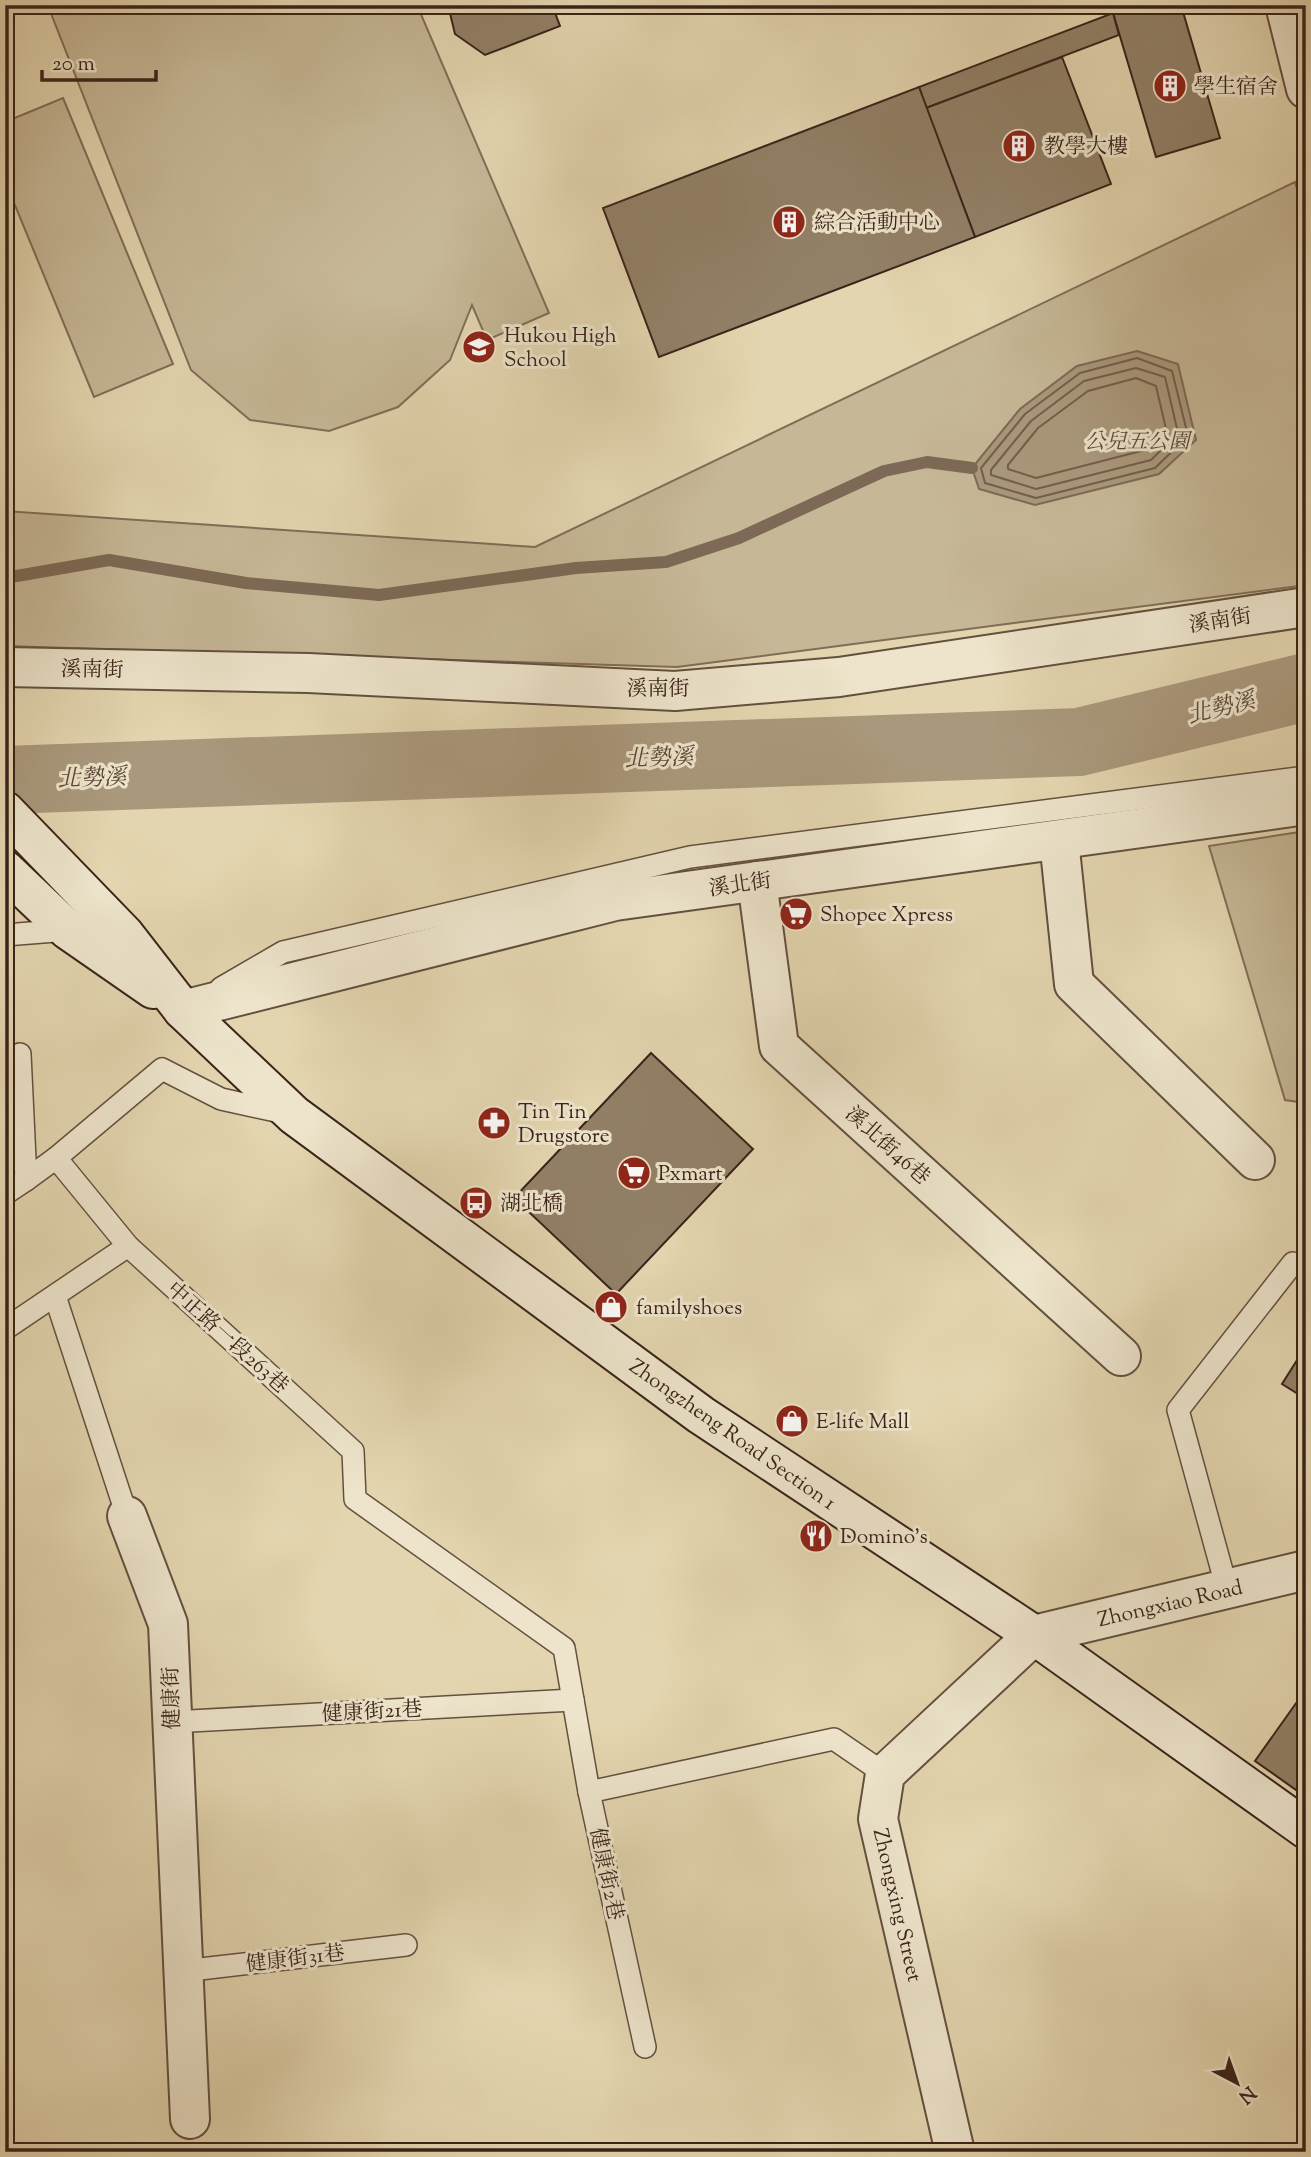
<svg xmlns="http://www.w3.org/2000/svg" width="1311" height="2157" viewBox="0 0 1311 2157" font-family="'Sorts Mill Goudy','Noto Serif TC',serif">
  <rect width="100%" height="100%" fill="#e3d5af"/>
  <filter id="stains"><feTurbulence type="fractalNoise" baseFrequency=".00286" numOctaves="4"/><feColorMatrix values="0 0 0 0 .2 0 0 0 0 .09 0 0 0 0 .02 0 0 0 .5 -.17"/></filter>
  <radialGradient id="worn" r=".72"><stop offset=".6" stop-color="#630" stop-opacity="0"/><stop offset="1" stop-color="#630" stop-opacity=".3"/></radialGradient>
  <g fill="#c6b796" stroke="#806d58" stroke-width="2">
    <polygon points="51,5 417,5 549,313 487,340 472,305 450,360 398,407 329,431 250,420 191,370 50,11"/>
    <polygon points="63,98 173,364 94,397 5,181 5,122"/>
    <polygon points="1295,182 1306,218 1306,585 677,667 5,646 5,511 535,547"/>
    <polygon points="1306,831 1306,1103 1285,1100 1209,846"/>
  </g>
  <polygon fill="#aa987c" stroke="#7d6955" stroke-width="2" points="1137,351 1178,364 1196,440 1159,474 1035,505 979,489 972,468 1020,409 1077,366"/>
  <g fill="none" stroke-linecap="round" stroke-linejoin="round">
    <g stroke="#725e4b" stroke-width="2">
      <polygon points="1137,358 1172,371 1188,436 1155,468 1036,498 985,483 981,468 1025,414 1080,373"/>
      <polygon points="1136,368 1165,377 1178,433 1151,460 1036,489 991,475 991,470 1031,421 1084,381"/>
      <polygon points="1136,378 1156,386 1166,429 1145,450 1036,478 1008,469 1008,465 1038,428 1088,391"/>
    </g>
    <polyline stroke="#7d6955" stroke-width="12" points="5,578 109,560 246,583 379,595 576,568 666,562 739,538 884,471 927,462 972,468"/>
    <polyline stroke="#aa987c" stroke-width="68" points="5,780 1079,742 1306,687"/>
  </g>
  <g fill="#928067" stroke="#3a231a" stroke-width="2">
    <polygon points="448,5 552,5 560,26 485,55 455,34"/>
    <polygon points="1139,5 1181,5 1220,138 1156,157 1113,13"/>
    <polygon points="1113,13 1119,35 926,108 919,87"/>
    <polygon points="1062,57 1111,184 975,237 926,108"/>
    <polygon points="919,87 975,237 659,357 603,208"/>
    <polygon points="651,1053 753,1149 616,1294 514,1198"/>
    <polygon points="1306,1346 1306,1399 1282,1384"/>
    <polygon points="1304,1692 1306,1693 1306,1797 1255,1761"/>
  </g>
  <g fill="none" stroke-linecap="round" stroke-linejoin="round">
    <defs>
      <g id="lane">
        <polyline points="5,935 68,930"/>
        <polyline points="221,988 283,952 690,857 1306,777"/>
        <polyline points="20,1054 26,1180 56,1158"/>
        <polyline points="285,1113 221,1099 162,1069 56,1158 128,1246 353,1451 355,1499 564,1648 589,1792 645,2047"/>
        <polyline points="5,1194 26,1180"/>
        <polyline points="55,1296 127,1516"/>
        <polyline points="5,1329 128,1246"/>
        <polyline points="1227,1589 1178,1410 1293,1263"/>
        <polyline points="172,1722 573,1700"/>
        <polyline points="589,1792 834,1739 885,1774"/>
        <polyline points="183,1971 406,1945"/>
      </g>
      <g id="street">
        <polyline points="1285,5 1306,89"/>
        <polyline points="5,667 308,673 675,691 839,677 1306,607"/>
        <polyline points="1059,840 1074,984 1255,1160"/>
        <polyline points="757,881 779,1046 1121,1356"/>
        <polyline points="183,1010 615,901 1306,805"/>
        <polyline points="127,1516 168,1624 190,2119"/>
        <polyline points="955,2152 878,1819 885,1774 1034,1635 1306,1570"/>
      </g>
      <g id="secondary">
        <polyline points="5,811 124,934 183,1010 294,1115 701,1415 1034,1635 1306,1829"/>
        <polyline points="5,870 68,930 153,989"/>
      </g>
    </defs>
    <use href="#lane" stroke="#64503f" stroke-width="24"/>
    <use href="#street" stroke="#64503f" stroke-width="42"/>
    <use href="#secondary" stroke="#3a231a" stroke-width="42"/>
    <use href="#lane" stroke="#ede4cb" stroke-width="21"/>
    <use href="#street" stroke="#ede4cb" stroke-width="38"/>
    <use href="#secondary" stroke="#ede4cb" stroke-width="38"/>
  </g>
  <defs>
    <symbol id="building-disc" viewBox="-11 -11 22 22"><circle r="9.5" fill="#8f2418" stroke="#ede4cb"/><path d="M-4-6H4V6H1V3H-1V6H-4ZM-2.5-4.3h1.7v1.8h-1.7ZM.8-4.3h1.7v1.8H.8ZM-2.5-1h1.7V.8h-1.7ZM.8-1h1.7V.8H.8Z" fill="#fff"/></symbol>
    <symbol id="school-disc" viewBox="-11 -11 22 22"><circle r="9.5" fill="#8f2418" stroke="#ede4cb"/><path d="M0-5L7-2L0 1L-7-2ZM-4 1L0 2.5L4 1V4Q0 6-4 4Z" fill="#fff"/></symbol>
    <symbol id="supermarket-disc" viewBox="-11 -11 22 22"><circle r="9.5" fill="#8f2418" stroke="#ede4cb"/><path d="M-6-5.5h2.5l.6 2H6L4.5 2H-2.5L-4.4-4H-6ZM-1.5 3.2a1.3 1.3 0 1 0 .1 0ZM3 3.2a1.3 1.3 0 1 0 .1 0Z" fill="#fff"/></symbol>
    <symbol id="pharmacy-disc" viewBox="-11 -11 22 22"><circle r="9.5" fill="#8f2418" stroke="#ede4cb"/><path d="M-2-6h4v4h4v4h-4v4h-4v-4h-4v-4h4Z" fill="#fff"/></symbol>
    <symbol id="bus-disc" viewBox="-11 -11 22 22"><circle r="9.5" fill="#8f2418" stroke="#ede4cb"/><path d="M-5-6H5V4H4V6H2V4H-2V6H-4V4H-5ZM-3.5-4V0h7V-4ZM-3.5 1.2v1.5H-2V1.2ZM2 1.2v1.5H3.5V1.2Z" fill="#fff"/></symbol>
    <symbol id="shop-disc" viewBox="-11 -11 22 22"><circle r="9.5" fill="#8f2418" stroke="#ede4cb"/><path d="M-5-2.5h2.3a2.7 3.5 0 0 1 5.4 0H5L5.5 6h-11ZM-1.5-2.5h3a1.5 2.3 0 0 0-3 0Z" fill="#fff"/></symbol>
    <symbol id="restaurant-disc" viewBox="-11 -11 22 22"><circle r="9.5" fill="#8f2418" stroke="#ede4cb"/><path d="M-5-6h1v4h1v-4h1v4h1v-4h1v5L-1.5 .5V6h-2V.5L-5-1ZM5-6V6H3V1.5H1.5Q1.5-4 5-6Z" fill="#fff"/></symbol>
  </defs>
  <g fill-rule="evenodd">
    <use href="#building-disc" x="1151" y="67" width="38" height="38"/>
    <use href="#building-disc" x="1000" y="127" width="38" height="38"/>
    <use href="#building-disc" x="770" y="203" width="38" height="38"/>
    <use href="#school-disc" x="460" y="328" width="38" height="38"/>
    <use href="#supermarket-disc" x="777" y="895" width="38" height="38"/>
    <use href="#pharmacy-disc" x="475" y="1104" width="38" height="38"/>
    <use href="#supermarket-disc" x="615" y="1154" width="38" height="38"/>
    <use href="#bus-disc" x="457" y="1184" width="38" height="38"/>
    <use href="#shop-disc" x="592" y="1288" width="38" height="38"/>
    <use href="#shop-disc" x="773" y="1402" width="38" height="38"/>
    <use href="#restaurant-disc" x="797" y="1517" width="38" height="38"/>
  </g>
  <g text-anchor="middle" stroke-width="6" stroke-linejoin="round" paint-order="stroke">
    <g font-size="21" fill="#3a231a" stroke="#ede4cb" text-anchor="start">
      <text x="1194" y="93">學生宿舍</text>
      <text x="1044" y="153">教學大樓</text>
      <text x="814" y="229">綜合活動中心</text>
      <text x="504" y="342">Hukou High<tspan x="504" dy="24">School</tspan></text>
      <text x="820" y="921">Shopee Xpress</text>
      <text x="518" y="1118">Tin Tin<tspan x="518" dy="24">Drugstore</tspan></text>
      <text x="658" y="1180">Pxmart</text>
      <text x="500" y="1210">湖北橋</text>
      <text x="636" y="1314">familyshoes</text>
      <text x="816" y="1428">E-life Mall</text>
      <text x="840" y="1543">Domino's</text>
    </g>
    <g font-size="21" font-style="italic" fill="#5d4839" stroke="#ede4cb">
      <text x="1137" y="448">公兒五公園</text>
    </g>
    <g font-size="21" fill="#3a231a" stroke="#ede4cb">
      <text transform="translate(1220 620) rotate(-9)" y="7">溪南街</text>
      <text transform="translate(92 669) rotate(1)" y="7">溪南街</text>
      <text x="658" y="695">溪南街</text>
      <text transform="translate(740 884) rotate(-8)" y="7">溪北街</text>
      <text transform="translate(888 1145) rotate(42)" y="7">溪北街46巷</text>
      <text transform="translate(228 1337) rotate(42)" y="7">中正路一段263巷</text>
      <text transform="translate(733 1434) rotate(35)" y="7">Zhongzheng Road Section 1</text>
      <text transform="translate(1170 1603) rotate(-13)" y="7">Zhongxiao Road</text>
      <text transform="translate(171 1698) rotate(-92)" y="7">健康街</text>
      <text transform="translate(372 1711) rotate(-3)" y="7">健康街21巷</text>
      <text transform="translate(607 1874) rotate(78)" y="7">健康街2巷</text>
      <text transform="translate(898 1905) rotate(77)" y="7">Zhongxing Street</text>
      <text transform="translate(295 1958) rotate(-7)" y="7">健康街31巷</text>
    </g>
    <g font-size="23" font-style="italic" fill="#5c4637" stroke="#ede4cb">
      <text transform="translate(1221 707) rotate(-14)" y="8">北勢溪</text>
      <text transform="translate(659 757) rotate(-2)" y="8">北勢溪</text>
      <text transform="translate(92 777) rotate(-2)" y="8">北勢溪</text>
    </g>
  </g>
  <rect width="1311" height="2157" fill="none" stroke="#e3d5af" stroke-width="28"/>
  <rect x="7" y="7" width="1297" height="2143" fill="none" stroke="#3a231a" stroke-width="3.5"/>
  <rect x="14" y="14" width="1283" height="2129" fill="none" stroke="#3a231a" stroke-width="2"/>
  <g transform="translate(1237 2083) rotate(139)" stroke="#ede4cb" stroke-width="5" paint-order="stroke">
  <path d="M0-5L12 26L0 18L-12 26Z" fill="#3a231a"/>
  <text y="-10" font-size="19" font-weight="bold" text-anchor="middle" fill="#3a231a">N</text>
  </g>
  <path d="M42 70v10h114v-10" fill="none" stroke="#3a231a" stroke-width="3.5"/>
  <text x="52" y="70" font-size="21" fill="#3a231a" stroke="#ede4cb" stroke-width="5" paint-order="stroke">20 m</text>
  <rect width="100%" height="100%" filter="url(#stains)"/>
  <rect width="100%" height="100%" fill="url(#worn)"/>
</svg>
